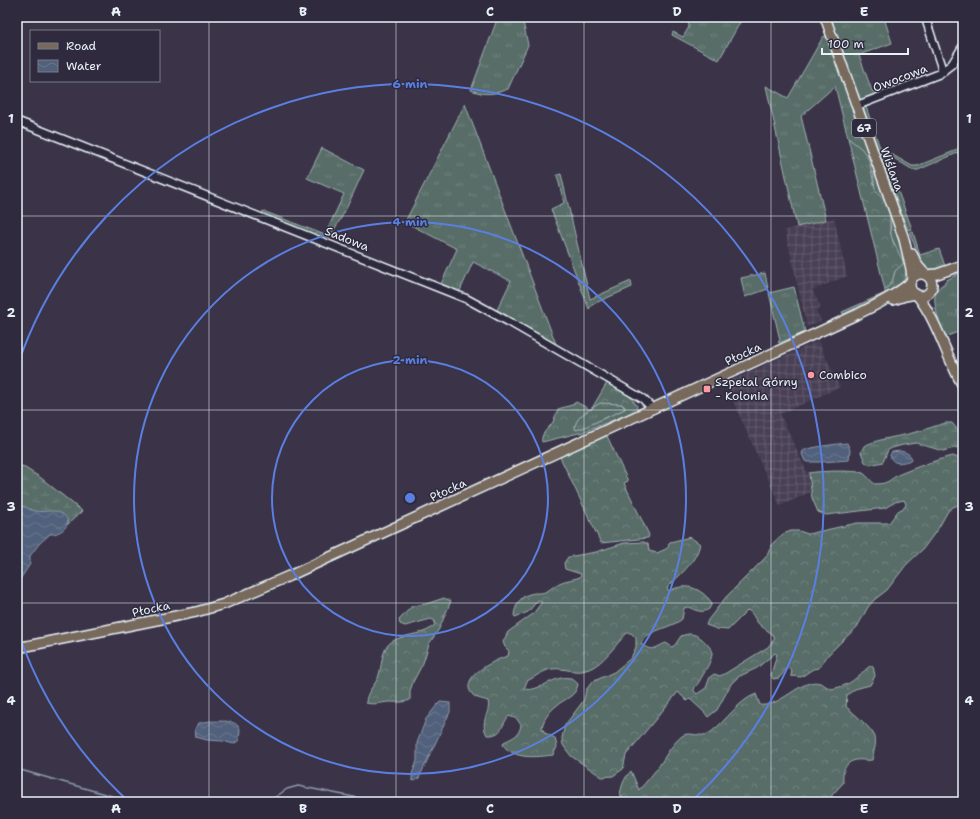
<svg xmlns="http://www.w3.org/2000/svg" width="980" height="819" viewBox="0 0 980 819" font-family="'Shantell Sans',sans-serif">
  <defs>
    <pattern id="industrial-grid" width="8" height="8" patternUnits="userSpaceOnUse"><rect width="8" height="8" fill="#4a3f55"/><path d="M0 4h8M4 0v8" fill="none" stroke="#645b6e"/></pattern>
    <pattern id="grass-tufts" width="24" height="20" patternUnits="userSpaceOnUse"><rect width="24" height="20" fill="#586d68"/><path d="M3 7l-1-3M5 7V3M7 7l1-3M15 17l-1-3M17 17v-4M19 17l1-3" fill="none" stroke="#70827e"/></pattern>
    <pattern id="forest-crowns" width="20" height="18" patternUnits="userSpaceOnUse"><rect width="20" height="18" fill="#586d68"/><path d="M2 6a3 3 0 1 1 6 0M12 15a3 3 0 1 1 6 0" fill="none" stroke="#70827e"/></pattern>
    <pattern id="wetland-marsh" width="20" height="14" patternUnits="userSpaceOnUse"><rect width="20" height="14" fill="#586d68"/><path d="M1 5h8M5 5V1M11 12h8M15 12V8" fill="none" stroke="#70827e"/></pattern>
    <pattern id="water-waves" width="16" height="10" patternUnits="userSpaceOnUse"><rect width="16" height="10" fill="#51607b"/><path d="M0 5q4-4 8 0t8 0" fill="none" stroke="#6a778e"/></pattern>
  </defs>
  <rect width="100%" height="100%" fill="#3b3448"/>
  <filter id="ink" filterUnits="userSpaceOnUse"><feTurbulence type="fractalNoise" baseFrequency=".025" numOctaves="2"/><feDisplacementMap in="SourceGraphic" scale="8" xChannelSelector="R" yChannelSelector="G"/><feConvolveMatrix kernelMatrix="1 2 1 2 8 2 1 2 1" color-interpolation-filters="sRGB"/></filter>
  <g filter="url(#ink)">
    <g fill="url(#industrial-grid)">
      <polygon points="834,218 847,276 812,290 821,307 816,310 821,321 807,327 785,230"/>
      <polygon points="818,341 840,387 780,414 815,490 780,506 725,383"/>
    </g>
    <g fill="url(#grass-tufts)" stroke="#a0afb0">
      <path d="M498,17H522L528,45L508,89C494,94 486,96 471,90Z"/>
      <polygon points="689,17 706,17 713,21 716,17 743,17 719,60 672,35 673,32 683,37 689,27 688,20"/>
      <polygon points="829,17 887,17 885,21 892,43 859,55 872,91 878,94 858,101"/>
      <path d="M825,36H828L893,219L894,226L907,266H906C907,272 906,276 903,281C897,290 855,308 843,314L842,312L885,293V290L892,282L895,271L900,266L896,247L891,236L890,219L884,201L875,189L873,173L854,143L848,138L835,86L801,116L826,220L797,227L766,86L788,98L823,37Z"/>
      <polygon points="869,103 872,104 866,107 879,145 882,149 912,166 917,166 957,150 963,139 963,172 959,153 955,154 918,170 913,170 892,157 886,159 912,229 908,230 904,220 863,107"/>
      <polygon points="465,104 556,344 555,346 496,312 511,281 473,262 459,293 441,284 457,249 405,222"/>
      <path d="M322,148L364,170C353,193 343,220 326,241L262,215L263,211L325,235L344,194L307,178Z"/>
      <polygon points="561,174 590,299 631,281 632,287 593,304 589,309 551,209 564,203 557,175"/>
      <path d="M909,232H913L920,255L939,249L945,266C936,269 929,272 922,263Z"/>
      <path d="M963,271V308L957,311L963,330L945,337C941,331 940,327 938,319C936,305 929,292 945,283V281Z"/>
      <polygon points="765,273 768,289 745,297 741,278"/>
      <polygon points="794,287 805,332 779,343 778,342 780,340 769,293"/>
      <path d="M600,403L622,404L625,409L583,428L576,430L575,428C575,416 591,409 600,403Z"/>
    </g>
    <g fill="url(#forest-crowns)" stroke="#a0afb0" fill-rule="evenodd">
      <polygon points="848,138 862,149 869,160 875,189 884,201 890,214 890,231 893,242 903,261 903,264 895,271 892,282 885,290"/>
      <path d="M608,381L629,395L637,406L636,411L583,432L542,442C540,433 549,429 553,422C555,418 556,413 558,409L572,405L576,402L591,410ZM600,403L622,404L625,407V409L583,428L576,430L575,428C575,416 591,409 600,403Z"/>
      <polygon points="607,436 628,481 624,483 649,535 648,538 601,543 560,457"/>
      <path d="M953,456L963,460V503L953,507L948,511L939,527L923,549L906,565L887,590L874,600L868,607L857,627L842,641L828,655L819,668L813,669L801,677L791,676L792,670L788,668L779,678L773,679L771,675L777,654L775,653L757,668L738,677L731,684L717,710L708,717L704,712L690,699L687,701L678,692L626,755L623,769L613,776L602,777L571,756L563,745L562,738L565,725L584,700L586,690L592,682L614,672L631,658L636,647V638L631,633H627C616,644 603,664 589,669C576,675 565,667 552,669C544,670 535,677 527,681L524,689C539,693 554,674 571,678C573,679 576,682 578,684C576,697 564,699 556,706C549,712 543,720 542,728L545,733L555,738L557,747L553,755C536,757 515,760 503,745L504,742C514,737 519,736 521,725L517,719L509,716C501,725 503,736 487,735C479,721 491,713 488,701C483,699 477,699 473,695C456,678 496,659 508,656L509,651L505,647L503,642L508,632L533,614L542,602L538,600L528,612L515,617L514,615C515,606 520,596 530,594C535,592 540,594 545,592C550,590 552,587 556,585C563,580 572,580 580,577L581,574L565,569L564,563L568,557L596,552L624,543L644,542L648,544L649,551L657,553L666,549L669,546L668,544L670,542L690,537L700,544C696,563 679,575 667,588L669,591C686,582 701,588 712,603L709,609C702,614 695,610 688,607L684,608L682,619C672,628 646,630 641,644C653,653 655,647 666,643L672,647L675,645L681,636C689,633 694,633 702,639C705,642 713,649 712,654C712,660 703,675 700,680C698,685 694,686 694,691L697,694L706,688L710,677L714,674L720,676L726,673L768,647L775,638C771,631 763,629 758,623C754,618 753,613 748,610L728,630L717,629L706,625L708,620L726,597L766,557L773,543L783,534L791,531H799L808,534L857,523H889L898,511L905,507L906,504L904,500L895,502L885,508L826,515L818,512L812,498L809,473C817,471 855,470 863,473C868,476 870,481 875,484C890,484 889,479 900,474C917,467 935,460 953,456Z"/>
      <path d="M444,598L451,601L439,629L429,644L423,663L413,682L410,691V700C403,703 396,702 388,702C380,703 374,705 366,703C366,693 374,686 378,678C382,667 381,654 388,645C395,636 416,635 426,631C429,630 431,627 434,626L435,621L431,619L405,626L400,624L399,620L412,606L426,604Z"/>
      <path d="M870,666H873L875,676L870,685L855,689L847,695L846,707C853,712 873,730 875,737C877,744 873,753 872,760C866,761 861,759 856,760C844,762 842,773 843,783L832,795L831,802H625L620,794C622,785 624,778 631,771L639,790C647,781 654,773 661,763C667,754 673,743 682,736C690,730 700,740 711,732C727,720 738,701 756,694L760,705C780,708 802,677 820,683C823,684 827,687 831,689C852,685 854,679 870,666Z"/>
    </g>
    <g fill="url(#wetland-marsh)" stroke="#a0afb0">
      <path d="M946,423H952C957,429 965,437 962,446L943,451L916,443L903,445L892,448L888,450L883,462L870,465L865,462L861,452L864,446C880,438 899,437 916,432C926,430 936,425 946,423Z"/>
      <polygon points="17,463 41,478 82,511 67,525 67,520 17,547"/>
    </g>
    <g fill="url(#water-waves)" stroke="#8d9aad">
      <path d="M847,443L850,450L849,460L821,462H807L805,461L802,454L803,451C809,447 838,444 847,443Z"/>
      <path d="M900,451C906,452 911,454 912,460C903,462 893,467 890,455L892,452Z"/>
      <path d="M21,506C27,507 30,510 35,511C45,513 53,508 62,514C76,522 61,535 50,534L39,544L30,556V564L17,584V507Z"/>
      <polygon points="440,702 450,703 450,712 419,778 415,781 412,780 412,774 417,761 417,743 426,719 437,705"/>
      <path d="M210,721C219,722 235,718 240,729L239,740L234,744L223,741L207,740L196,737L195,730L199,723Z"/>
    </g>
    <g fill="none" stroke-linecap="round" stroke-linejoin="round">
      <g stroke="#8d9aad" stroke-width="1.5">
        <polyline points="17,769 133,802"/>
        <polyline points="268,802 287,789 298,786 379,802"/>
      </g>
      <defs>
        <g id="minor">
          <polyline points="925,17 943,72"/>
          <polyline points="856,106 939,74 952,64 963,46"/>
          <polyline points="17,121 467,299 511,323 643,399 653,409"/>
        </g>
        <g id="major">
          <polyline points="825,17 904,239 911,269 912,278"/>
          <polyline points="912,254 918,266 926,275 937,274 963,265"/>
          <circle cx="921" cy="285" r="11"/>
          <path d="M893,300L905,296L916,294C938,321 946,357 963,386"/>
          <path d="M17,648L196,612L224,604L289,576L858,314C876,305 894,296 910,283"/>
        </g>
      </defs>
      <use href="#minor" stroke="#e8f1f8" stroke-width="10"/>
      <use href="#major" stroke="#e8f1f8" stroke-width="12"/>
      <use href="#minor" stroke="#2f2a3d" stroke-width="7"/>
      <use href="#major" stroke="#77695c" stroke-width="9"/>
    </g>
  </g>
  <path fill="none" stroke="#e8f1f8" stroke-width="1" stroke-opacity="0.55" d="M209,17V802M396,17V802M584,17V802M771,17V802M17,216H963M17,410H963M17,603H963"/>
  <g fill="none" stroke="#5a7fe2" stroke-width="2">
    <circle cx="410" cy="498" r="138"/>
    <circle cx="410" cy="498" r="276"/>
    <path d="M128 801A414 414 0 0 1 17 629M17 367A414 414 0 1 1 692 801"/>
  </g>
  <g fill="#ff9aa2" stroke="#2f2a3d" stroke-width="1.5">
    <circle cx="811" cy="375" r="4"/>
    <rect x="703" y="385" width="8" height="8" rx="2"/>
  </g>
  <g text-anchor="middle" stroke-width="3" stroke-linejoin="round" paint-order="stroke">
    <rect fill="#2f2a3d" stroke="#b0b5c0" stroke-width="1" x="852" y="119" width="24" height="18" rx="3"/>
    <g font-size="11" font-weight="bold" fill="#e8f1f8">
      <text x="864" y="132">67</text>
    </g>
    <g font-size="12" fill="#e8f1f8" stroke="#2f2a3d">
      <text transform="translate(900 78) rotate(-21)" y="4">Owocowa</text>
      <text transform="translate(892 169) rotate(70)" y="4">Wiślana</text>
      <text transform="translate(347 239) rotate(22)" y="4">Sadowa</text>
      <text transform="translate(743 354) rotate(-25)" y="4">Płocka</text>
      <text transform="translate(448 490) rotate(-25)" y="4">Płocka</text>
      <text transform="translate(151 609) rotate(-12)" y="4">Płocka</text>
    </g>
    <g font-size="12" fill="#e8f1f8" stroke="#2f2a3d" text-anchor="start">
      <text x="819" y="379">Combico</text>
      <text x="715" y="386">Szpetal Górny<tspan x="715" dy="14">- Kolonia</tspan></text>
    </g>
  </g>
  <circle cx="410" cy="498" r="6" fill="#5a7fe2" stroke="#2f2a3d" stroke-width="2"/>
  <g font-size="12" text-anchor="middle" font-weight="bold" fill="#5a7fe2" stroke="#2f2a3d" stroke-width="3" stroke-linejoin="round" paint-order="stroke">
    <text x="410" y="88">6 min</text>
    <text x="410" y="226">4 min</text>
    <text x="410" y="364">2 min</text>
  </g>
  <rect width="980" height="819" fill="none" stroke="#2f2a3d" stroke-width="44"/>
  <rect x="30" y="30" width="130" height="52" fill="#2f2a3d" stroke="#797a88"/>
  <rect x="38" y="43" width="20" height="6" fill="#77695c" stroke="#797a88"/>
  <text x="66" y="50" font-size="12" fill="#e8f1f8">Road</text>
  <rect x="38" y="60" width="20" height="12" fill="url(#water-waves)" stroke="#797a88"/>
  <text x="66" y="70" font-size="12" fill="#e8f1f8">Water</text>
  <path d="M822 48v6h86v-6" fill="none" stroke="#e8f1f8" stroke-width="2"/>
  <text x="828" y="48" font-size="12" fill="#e8f1f8" stroke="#2f2a3d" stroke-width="3" paint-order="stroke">100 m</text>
  <rect x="22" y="22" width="936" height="775" fill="none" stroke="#e8f1f8" stroke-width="1.5"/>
  <g font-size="13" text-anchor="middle" font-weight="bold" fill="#e8f1f8">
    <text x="116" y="16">A</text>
    <text x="303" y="16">B</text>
    <text x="490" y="16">C</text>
    <text x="677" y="16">D</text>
    <text x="864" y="16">E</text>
    <text x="11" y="123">1</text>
    <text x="969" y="123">1</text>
    <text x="11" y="317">2</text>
    <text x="969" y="317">2</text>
    <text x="11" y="511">3</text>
    <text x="969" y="511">3</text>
    <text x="11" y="705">4</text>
    <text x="969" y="705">4</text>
    <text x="116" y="813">A</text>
    <text x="303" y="813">B</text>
    <text x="490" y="813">C</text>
    <text x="677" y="813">D</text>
    <text x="864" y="813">E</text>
  </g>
</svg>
